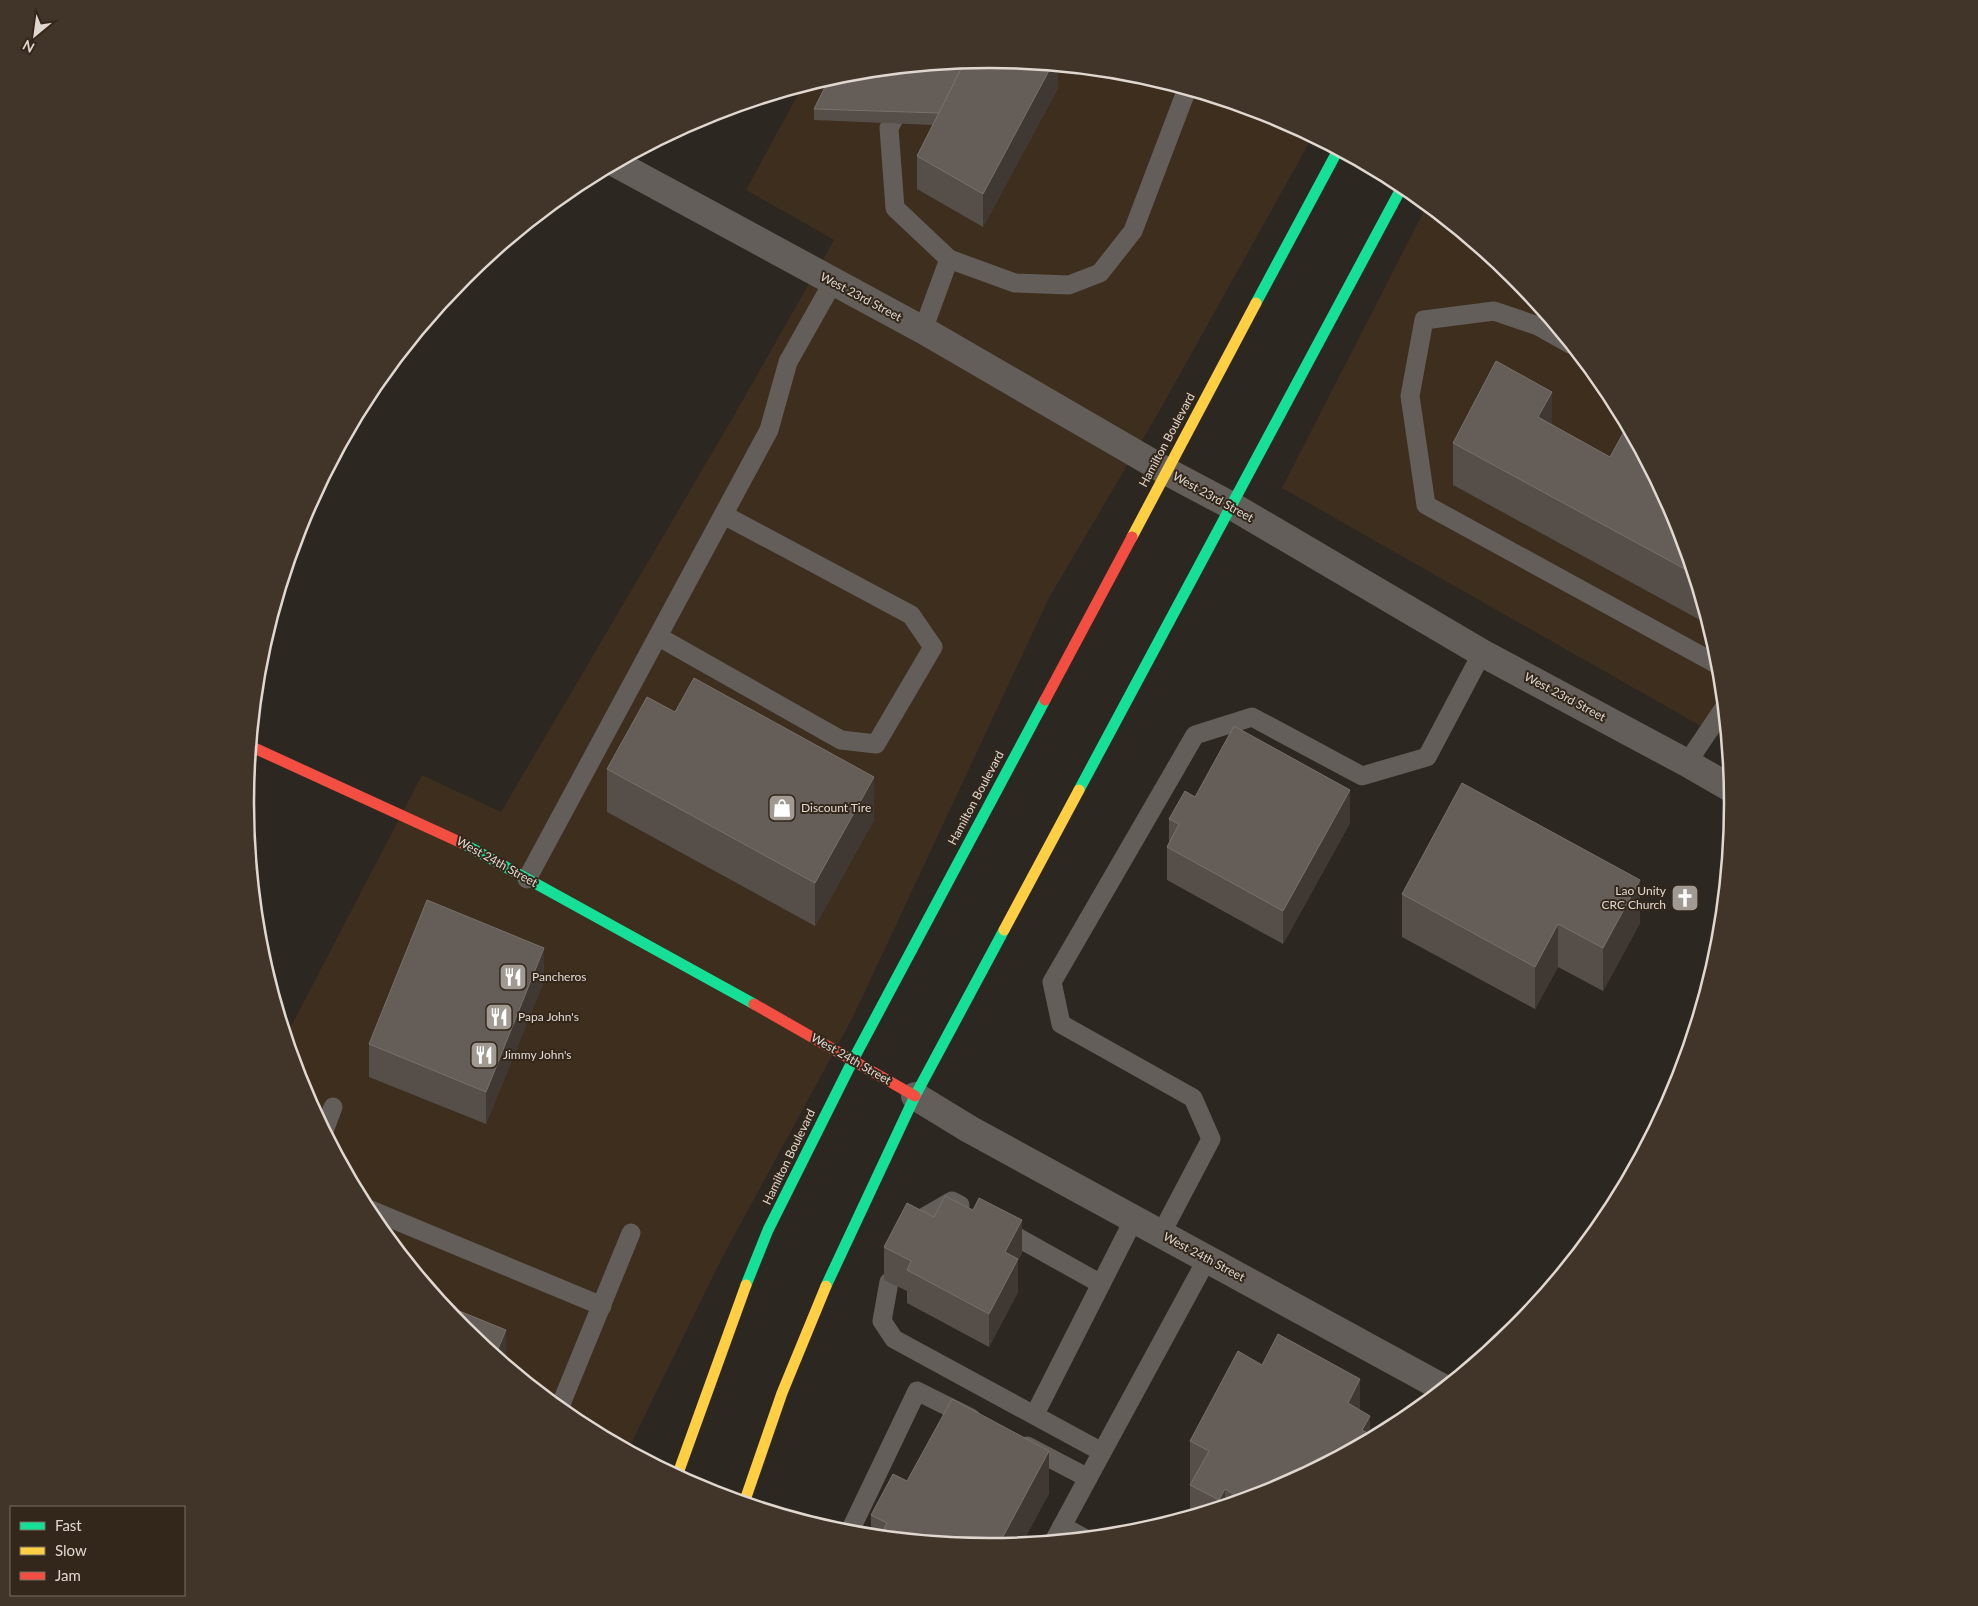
<svg xmlns="http://www.w3.org/2000/svg" width="1978" height="1606" viewBox="0 0 1978 1606" font-family="Lato,sans-serif">
  <rect width="100%" height="100%" fill="#2d2721"/>
  <g fill="#3d2e1e">
    <polygon points="989,59 1134,73 1274,116 1313,136 1160,410 1049,598 853,1017 722,1258 628,1450 575,1422 463,1329 370,1216 301,1088 286,1036 422,775 501,812 732,419 834,240 746,190 803,85 844,73"/>
    <polygon points="1427,205 1515,277 1608,390 1677,518 1719,658 1727,741 1282,488"/>
  </g>
  <g fill="none" stroke-linecap="round" stroke-linejoin="round">
    <g stroke="#635e59" stroke-width="19">
      <polyline points="904,100 889,128 895,208 949,259"/>
      <polyline points="923,330 949,259 1015,283 1069,285 1100,273 1133,231 1187,89"/>
      <polyline points="1570,344 1538,326 1494,311 1424,320 1410,396 1426,505 1720,666"/>
      <polyline points="659,637 841,740 876,744 933,647 911,615 724,515"/>
      <polyline points="1687,763 1724,708"/>
      <polyline points="527,879 769,430 788,362 833,282"/>
      <polyline points="324,1131 333,1107"/>
      <polyline points="366,1208 602,1306"/>
      <polyline points="999,1227 1101,1284"/>
      <polyline points="916,1234 926,1216 952,1201 960,1205"/>
      <polyline points="1161,1234 1211,1139 1193,1098 1061,1024 1052,982 1195,735 1252,717 1362,776 1427,757 1482,653"/>
      <polyline points="889,1282 882,1321 894,1339 1102,1452"/>
      <polyline points="559,1409 631,1233"/>
      <polyline points="1035,1414 1134,1219"/>
      <polyline points="1027,1446 1088,1478 1054,1541"/>
      <polyline points="1088,1478 1207,1259"/>
      <polyline points="1062,1526 1084,1538"/>
      <polyline points="849,1533 917,1391 971,1418"/>
    </g>
    <g stroke="#635e59" stroke-width="28">
      <polyline points="615,163 923,330 1166,471 1232,506 1482,653 1687,763 1732,789"/>
      <polyline points="915,1096 969,1129 1443,1388"/>
    </g>
    <g stroke="#16e098" stroke-width="11">
      <polyline points="1256,303 1338,150"/>
      <polyline points="1079,790 1403,185"/>
      <polyline points="464,844 754,1004"/>
      <polyline points="746,1285 768,1230 853,1060 1045,700"/>
      <polyline points="826,1286 915,1096 1004,930"/>
    </g>
    <g stroke="#ffcf43" stroke-width="11">
      <polyline points="1132,537 1256,303"/>
      <polyline points="1004,930 1079,790"/>
      <polyline points="677,1476 746,1285"/>
      <polyline points="744,1503 782,1393 826,1286"/>
    </g>
    <g stroke="#f24e42" stroke-width="11">
      <polyline points="1045,700 1132,537"/>
      <polyline points="250,746 464,844"/>
      <polyline points="754,1004 915,1096"/>
    </g>
  </g>
  <g fill="#554e49">
    <polygon points="1058,66 1058,88 983,227 917,189 917,156 933,125 814,120 814,109"/>
    <polygon points="1552,425 1610,457 1677,518 1705,611 1700,620 1453,485 1453,443"/>
    <polygon points="675,712 874,820 815,926 607,812 607,769"/>
    <polygon points="1195,797 1350,823 1283,944 1167,880 1167,847 1169,842 1169,819"/>
    <polygon points="1402,894 1640,923 1603,991 1558,967 1535,1009 1402,937"/>
    <polygon points="544,981 486,1124 369,1077 369,1044"/>
    <polygon points="934,1217 1022,1253 1018,1260 1018,1292 989,1347 907,1303 907,1291 884,1280 884,1247"/>
    <polygon points="1262,1365 1360,1411 1370,1434 1274,1491 1190,1516 1190,1441"/>
    <polygon points="907,1481 1049,1494 989,1547 871,1536 871,1515"/>
  </g>
  <g fill="#3f3833">
    <polygon points="1052,65 1058,66 1058,88 983,227 983,194"/>
    <polygon points="1552,392 1552,435 1538,417"/>
    <polygon points="1700,595 1705,611 1700,620"/>
    <polygon points="874,777 874,820 815,926 815,883"/>
    <polygon points="1350,790 1350,823 1283,944 1283,911"/>
    <polygon points="1640,880 1640,923 1603,991 1603,948"/>
    <polygon points="1558,924 1558,967 1535,1009 1535,967"/>
    <polygon points="544,948 544,981 486,1124 486,1092"/>
    <polygon points="1022,1220 1022,1253 1018,1260 1018,1292 989,1347 989,1314 1005,1252"/>
    <polygon points="506,1330 506,1363 505,1364 495,1356"/>
    <polygon points="1360,1379 1360,1422 1348,1403"/>
    <polygon points="1370,1416 1370,1439 1362,1430"/>
    <polygon points="1049,1451 1049,1494 1022,1544 998,1546"/>
    <polygon points="1225,1489 1225,1505 1219,1507 1219,1500"/>
  </g>
  <g fill="#645d58" stroke="#78706a">
    <polygon points="989,59 1052,65 983,194 917,156 965,61"/>
    <polygon points="956,62 964,62 939,113 814,109 830,77 844,73"/>
    <polygon points="1496,361 1552,392 1538,417 1610,457 1627,426 1677,518 1694,574 1453,443"/>
    <polygon points="694,678 874,777 815,883 607,769 647,697 675,712"/>
    <polygon points="1234,726 1350,790 1283,911 1167,847 1179,824 1169,819 1185,791 1195,797"/>
    <polygon points="1462,783 1640,880 1603,948 1558,924 1535,967 1402,894"/>
    <polygon points="427,900 544,948 486,1092 369,1044"/>
    <polygon points="945,1196 973,1210 979,1198 1022,1220 1005,1252 1018,1259 989,1314 907,1270 911,1261 884,1247 907,1203 934,1217"/>
    <polygon points="442,1304 506,1330 495,1356 463,1329"/>
    <polygon points="1278,1334 1360,1379 1348,1403 1370,1416 1362,1430 1375,1437 1274,1491 1244,1500 1225,1489 1219,1500 1190,1485 1209,1451 1190,1441 1238,1351 1262,1365"/>
    <polygon points="952,1399 1049,1451 998,1546 989,1547 880,1536 887,1523 871,1515 893,1474 907,1481"/>
    <polygon points="1040,1536 1049,1541 1036,1543"/>
  </g>
  <defs>
    <symbol id="shop-square" viewBox="-11 -11 22 22"><rect x="-9" y="-9" width="18" height="18" rx="4" fill="#a19a93" stroke="#33271b"/><path d="M-5-2.5h2.3a2.7 3.5 0 0 1 5.4 0H5L5.5 6h-11ZM-1.5-2.5h3a1.5 2.3 0 0 0-3 0Z" fill="#fff"/></symbol>
    <symbol id="church-square" viewBox="-11 -11 22 22"><rect x="-9" y="-9" width="18" height="18" rx="4" fill="#a19a93" stroke="#33271b"/><path d="M-1.2-6h2.4v3.5h3.3v2.4h-3.3V6h-2.4V-.1h-3.3v-2.4h3.3Z" fill="#fff"/></symbol>
    <symbol id="restaurant-square" viewBox="-11 -11 22 22"><rect x="-9" y="-9" width="18" height="18" rx="4" fill="#a19a93" stroke="#33271b"/><path d="M-5-6h1v4h1v-4h1v4h1v-4h1v5L-1.5 .5V6h-2V.5L-5-1ZM5-6V6H3V1.5H1.5Q1.5-4 5-6Z" fill="#fff"/></symbol>
  </defs>
  <g fill-rule="evenodd">
    <use href="#shop-square" x="766" y="792" width="32" height="32"/>
    <use href="#church-square" x="1669" y="882" width="32" height="32"/>
    <use href="#restaurant-square" x="497" y="961" width="32" height="32"/>
    <use href="#restaurant-square" x="483" y="1001" width="32" height="32"/>
    <use href="#restaurant-square" x="468" y="1039" width="32" height="32"/>
  </g>
  <g text-anchor="middle" stroke-width="4" stroke-linejoin="round" paint-order="stroke">
    <g font-size="12" fill="#e0d8d0" stroke="#33271b">
      <text transform="translate(861 297) rotate(28)" y="4">West 23rd Street</text>
      <text transform="translate(1167 440) rotate(-62)" y="4">Hamilton Boulevard</text>
      <text transform="translate(1213 497) rotate(29)" y="4">West 23rd Street</text>
      <text transform="translate(1565 697) rotate(28)" y="4">West 23rd Street</text>
      <text transform="translate(976 798) rotate(-62)" y="4">Hamilton Boulevard</text>
      <text transform="translate(497 862) rotate(29)" y="4">West 24th Street</text>
      <text transform="translate(851 1059) rotate(30)" y="4">West 24th Street</text>
      <text transform="translate(789 1157) rotate(-64)" y="4">Hamilton Boulevard</text>
      <text transform="translate(1204 1257) rotate(28)" y="4">West 24th Street</text>
    </g>
    <g font-size="12" fill="#e0d8d0" stroke="#33271b" text-anchor="start">
      <text x="801" y="812">Discount Tire</text>
      <text x="1666" y="895" text-anchor="end">Lao Unity<tspan x="1666" dy="14">CRC Church</tspan></text>
      <text x="532" y="981">Pancheros</text>
      <text x="518" y="1021">Papa John's</text>
      <text x="503" y="1059">Jimmy John's</text>
    </g>
  </g>
  <path d="M0 0H1978V1606H0ZM254 803a735 735 0 1 1 1470 0a735 735 0 1 1-1470 0Z" fill="#413529" fill-rule="evenodd"/>
  <path fill="none" stroke="#e0d8d0" stroke-width="2.5" d="M254 803a735 735 0 1 1 1470 0a735 735 0 1 1-1470 0Z"/>
  <rect x="10" y="1506" width="175" height="90" fill="#33271b" stroke="#786e63"/>
  <rect x="20" y="1522" width="25" height="8" fill="#16e098" stroke="#786e63"/>
  <text x="55" y="1531" font-size="15" fill="#e0d8d0">Fast</text>
  <rect x="20" y="1547" width="25" height="8" fill="#ffcf43" stroke="#786e63"/>
  <text x="55" y="1556" font-size="15" fill="#e0d8d0">Slow</text>
  <rect x="20" y="1572" width="25" height="8" fill="#f24e42" stroke="#786e63"/>
  <text x="55" y="1581" font-size="15" fill="#e0d8d0">Jam</text>
  <g transform="translate(35 35) rotate(209)" stroke="#33271b" stroke-width="4" paint-order="stroke">
  <path d="M0-4L9 19L0 12L-9 19Z" fill="#e0d8d0"/>
  <text y="-8" font-size="14" font-weight="bold" text-anchor="middle" fill="#e0d8d0">N</text>
  </g>
</svg>
